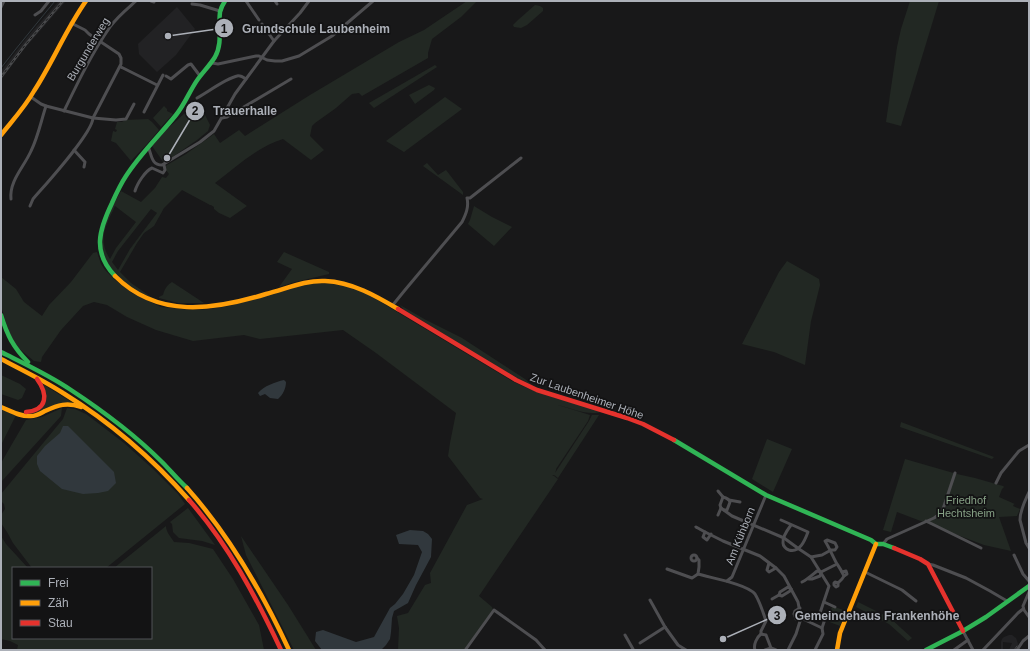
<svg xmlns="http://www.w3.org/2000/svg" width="1030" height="651" viewBox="0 0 1030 651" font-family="Helvetica,sans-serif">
  <rect width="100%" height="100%" fill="#181819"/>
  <g fill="#222224">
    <polygon points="59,1 66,1 25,48 1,80 1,71 29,35"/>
    <polygon points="177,7 195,29 176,55 157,72 139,54 138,44"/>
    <polygon points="1009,635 1012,635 1016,638 1018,644 1017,648 1015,650 1009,650 1012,643 1003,642 1003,650 1001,650 1001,642 1002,639 1004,637"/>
  </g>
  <g fill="#222823" fill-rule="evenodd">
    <path d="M467,1H477L461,17L432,39L428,53V58L362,96L359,93L352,94L336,108L315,123L312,126L310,136L324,150L311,160L283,139C257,147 236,167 215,183L247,206L230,218L219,213L214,209V207L211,205H210L182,190L164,208L154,226L144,233L137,243L120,272L131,283L154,299C129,288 95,267 102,234C105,219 113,205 121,191L141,202L155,188L162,177L166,178L169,174L166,170L165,167L167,165L186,154L214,134L220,143L239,130L245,136L310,95L399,42L424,30ZM115,206L136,222L116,248L110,259C97,239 106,226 115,206ZM151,209L157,213L130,249L118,270L112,262L118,251Z"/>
    <polygon points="910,1 939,1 901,126 886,122 897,47 901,29"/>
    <polygon points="535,5 540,6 543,8 543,11 527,25 521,28 514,27 513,25 518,20"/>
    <polygon points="435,65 437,67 374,108 369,103"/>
    <polygon points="429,85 435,88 434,90 415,104 409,95"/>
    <polygon points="445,97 462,109 404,152 386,141"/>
    <polygon points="196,103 200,105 210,125 208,131 197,140 164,163 152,146 165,131"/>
    <polygon points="164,106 167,109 167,111 173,114 161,127 153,118"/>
    <polygon points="148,119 152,122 159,130 147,144 131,161 116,143 111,141 113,131 116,132 117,130 115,129 117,122 122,122 125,120"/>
    <polygon points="427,163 438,175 446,170 463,192 463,195 423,166"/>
    <polygon points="474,206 492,217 512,227 494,246 468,224 470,220"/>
    <path d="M97,252L101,264L105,270L115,280L132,293L161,307L192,310L210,309L229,306L298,286L313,283L333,284L354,288L364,292L512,381C540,395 570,402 600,411L601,412C589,416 570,408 558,405L590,415L588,421L556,469V470L555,473L589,421L592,415H599L558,478L554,475L552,476H554L558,479L479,596L492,607L493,610L464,650H398L399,628L397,616L408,613L425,585L431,583L430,573L467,505L483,499L480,498L448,456L450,443L456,413L376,353L343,330L260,339L244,335L193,341L156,330L127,317L107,305L94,302L83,306L61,330L42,357L41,362L34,361L16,346L9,333L1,306V277L16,289L24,302L42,316L49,305L71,282L93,253Z"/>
    <polygon points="284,252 329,272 329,274 295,282 279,287 292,269 277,262"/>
    <polygon points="787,261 819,279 820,285 811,321 805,365 774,352 742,344 779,272"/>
    <path d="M172,282L204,303H178L159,298V297L163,295C164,290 167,285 172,282Z"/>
    <polygon points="400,305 426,320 462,338 525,379 533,386 503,370 404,310"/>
    <polygon points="1,375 20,384 26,389 22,398 18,400 1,394"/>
    <polygon points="44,385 73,403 36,413 24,413 41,408"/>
    <polygon points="62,408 61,416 1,482 1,463 26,420 42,417"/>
    <polygon points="67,408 75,409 86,414 124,443 153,469 178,494 185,504 106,568 32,568 13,543 7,532 1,523 1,515 5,509 4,504 1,501 1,494 63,419"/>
    <polygon points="1,409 16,415 1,445"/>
    <polygon points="901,422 994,457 992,459 900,427"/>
    <polygon points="767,439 792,449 773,492 752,479"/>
    <polygon points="905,459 957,474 975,478 1003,486 1004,487 1002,489 999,497 1017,505 1014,504 1013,506 1020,509 1017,516 999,517 1011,551 984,545 897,512 891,532 883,530"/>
    <polygon points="188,508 215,545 202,541 179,538 173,532 172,524 170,522"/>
    <path d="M166,526C166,532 171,537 174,542L189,543L213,549L233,579L259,625L264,650H17L18,645L10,641L1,639V536L6,544L28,568H13V638H151V568H114Z"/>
    <polygon points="241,536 288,605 316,650 294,650 246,555"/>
    <polygon points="858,602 890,618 912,638 908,641 889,624 856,607"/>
    <polygon points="832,607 835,607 846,611 840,626 827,621 829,616 828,616"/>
  </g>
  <g fill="#31383d">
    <path d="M284,380L286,382C286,388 283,395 278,399L270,398L265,394L260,396L258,393C264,386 275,382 284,380Z"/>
    <polygon points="63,426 68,426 114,472 116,483 108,491 98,493 83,494 62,489 40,471 37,464 37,456 45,446 60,433"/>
    <polygon points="410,530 423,531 428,534 432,539 431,557 416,585 408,603 394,611 392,618 391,632 390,639 386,645 381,650 322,650 315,641 316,632 323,630 356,642 374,637 390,608 395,604 403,594 414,575 422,552 418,545 399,544 396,535"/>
  </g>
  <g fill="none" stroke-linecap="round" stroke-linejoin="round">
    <polyline stroke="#31383d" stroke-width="1" points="1,68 15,50 55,1"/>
    <g stroke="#4e4e51" stroke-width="3">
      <polyline points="151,1 154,2"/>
      <polyline points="246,1 259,20"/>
      <polyline points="275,1 277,4"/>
      <polyline points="192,4 200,5 220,11"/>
      <polyline points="1,7 4,1"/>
      <polyline points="35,15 41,11 49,1"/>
      <polyline points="262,24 274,41"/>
      <polyline points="212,63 218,64 256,56 259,56 267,60 275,61 282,61 299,56 332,36 373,1"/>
      <polyline points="121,67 157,85"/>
      <polyline points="166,76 171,79 188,65 191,64 200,76"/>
      <polyline points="31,97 41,104 46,106 93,118 116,120 126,119 134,104"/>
      <path d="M197,98C208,92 225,79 237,76C240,75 243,77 246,79"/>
      <path d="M64,111C78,82 92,53 110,27C117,17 127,9 136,1"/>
      <polyline points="144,112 163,75"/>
      <polyline points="222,118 227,117 286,82 291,79"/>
      <path d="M148,147L149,149C152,157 152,165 162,165L200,142L214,131L235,94L246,79L274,41L300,13L309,1"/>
      <polyline points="74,150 85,162 84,167"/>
      <path d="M135,191C137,184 145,171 152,168L163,173L165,170L164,165"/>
      <path d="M11,199C9,181 24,167 31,151C38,137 41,121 46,106"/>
      <path d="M30,206L33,199C45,185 92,134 93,118L121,64V58L119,54L89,34L85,30L71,23"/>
      <path d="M392,306L405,290L462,222C466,214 469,207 467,198H470L521,158"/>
      <polyline points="996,483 1001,473 1019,451 1029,445"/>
      <polyline points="718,491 723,497"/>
      <path d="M1029,492C1025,501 1020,510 1020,520L1026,543L1029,548"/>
      <polyline points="729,500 740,502"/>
      <path d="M721,508L720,505L723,497C727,498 729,499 730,502L727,510H724"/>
      <polyline points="718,515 721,508 732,516 784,538 799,549 811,557 829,586 819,616 825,619 822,628 823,634 815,650"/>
      <path d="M781,520L808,532C805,540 800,553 789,550C786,549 783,546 783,543C782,537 788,529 791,525"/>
      <polyline points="926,521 981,548"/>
      <polyline points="696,527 705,532"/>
      <polyline points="711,534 707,540 703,537 705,532 723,541 760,556 776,568 784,576 798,602 801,618 796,634 788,650"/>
      <polyline points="883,544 887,539 934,518 941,513 943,509 955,473"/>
      <polyline points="1014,555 1023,574 1029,581"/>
      <circle cx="694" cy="558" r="3"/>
      <path d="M811,557L822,555L831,550H835L837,547L835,543L827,540L825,541C830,549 833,557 837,564C840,568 842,572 844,576"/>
      <path d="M697,558L699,560V567L698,574C711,578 747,584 755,594C760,602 763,612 766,621L761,631V634"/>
      <polyline points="769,563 767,570 769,572 776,568"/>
      <polyline points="928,564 933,565 966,578 990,591 1007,601"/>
      <polyline points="667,569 692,578 698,574"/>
      <polyline points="865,572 902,590 916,601"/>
      <polyline points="809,579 812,579 820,576 821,572"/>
      <polyline points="727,581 732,577 766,495"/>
      <path d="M802,582C808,579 812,575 817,571L821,572L835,565"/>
      <polyline points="838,583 835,582 834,583 834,585 836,587 838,586 838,583 842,579 844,576 847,574 846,571 842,572"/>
      <polyline points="1029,592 1023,606 1024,610 1029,617"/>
      <polyline points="779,595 780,592 788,587 791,589"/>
      <polyline points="772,599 779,595 782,596 790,591 791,589"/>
      <polyline points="650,600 665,627 678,645 686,650"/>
      <polyline points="824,602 835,607"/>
      <polyline points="800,608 795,611 794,614 796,619 801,620"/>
      <polyline points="801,618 822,628"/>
      <polyline points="964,633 973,650"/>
      <polyline points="625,635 633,649"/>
      <polyline points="640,643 665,627"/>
      <polyline points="467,650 466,649 494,610 536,640 545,650"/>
      <path d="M755,650C753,645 757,637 761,634L766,635L771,648"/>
      <polyline points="765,650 771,648 776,650"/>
      <polyline points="954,650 968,640"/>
      <polyline points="983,650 1018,613 1023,609"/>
      <polyline points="1017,650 1023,641 1029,636"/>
    </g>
    <g stroke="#30b455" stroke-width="4.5">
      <path d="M115,276C92,252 99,230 112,203C116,194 120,185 126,176C140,154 159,136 176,115C185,104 190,90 198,79C204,71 210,65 215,57C223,43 218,27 220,12C221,8 223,4 225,1"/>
      <path d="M1,315C7,335 13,347 28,362"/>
      <path d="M1,352C25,364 49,375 71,390C103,411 134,434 162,462C170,470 178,480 187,488"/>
      <polyline points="674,440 766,495 871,540 876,544 883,544 894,548"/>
      <polyline points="926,650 963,631 986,617 1029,586"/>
    </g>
    <g stroke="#ff9f0a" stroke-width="4.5">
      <path d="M1,135C12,121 25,107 34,91C53,62 66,29 86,1"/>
      <path d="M115,276C158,319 214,310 266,294C286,289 305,280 325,281C352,282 376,296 398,309"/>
      <path d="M1,359C22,370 43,380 63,393C110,422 152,458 189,500"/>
      <path d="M1,407C11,411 20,417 31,416C36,416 41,413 45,411C58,405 67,402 81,407"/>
      <path d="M187,488C230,536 262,592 289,650"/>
      <polyline points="837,650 840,633 876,544"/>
    </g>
    <g stroke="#e5322d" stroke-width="4.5">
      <polyline points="398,309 516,380 537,390 627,418 643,424 674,440"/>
      <path d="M26,412C48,410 48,394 37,379"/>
      <path d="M189,500C228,544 256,597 281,650"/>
      <polyline points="894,548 920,559 928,564 963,631"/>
    </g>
    <polyline stroke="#494a4c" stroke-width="1" points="1014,650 1017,646"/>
    <defs>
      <polyline id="rail" points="1,77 26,44 63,1"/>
    </defs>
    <use href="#rail" stroke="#494a4c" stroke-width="2.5"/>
    <use href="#rail" stroke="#131314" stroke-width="1" stroke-dasharray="3" stroke-linecap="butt"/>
  </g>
  <g text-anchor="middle" stroke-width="3.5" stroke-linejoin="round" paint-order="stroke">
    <g font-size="11" fill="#acb0b8" stroke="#131314">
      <text transform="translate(88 49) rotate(-59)" y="4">Burgunderweg</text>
      <text transform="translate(587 396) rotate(19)" y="4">Zur Laubenheimer Höhe</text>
      <text transform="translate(740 536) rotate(-68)" y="4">Am Kühborn</text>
    </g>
    <g font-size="11" fill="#86a085" stroke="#131314">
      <text x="966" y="504">Friedhof<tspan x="966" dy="13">Hechtsheim</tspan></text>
    </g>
  </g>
  <path fill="none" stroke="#acb0b8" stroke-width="1.5" d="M168 36L224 28M167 158L195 111M723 639L777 615"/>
  <g fill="#acb0b8" stroke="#131314" stroke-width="1.5">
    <circle cx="168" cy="36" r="4"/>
    <circle cx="167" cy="158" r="4"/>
    <circle cx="723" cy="639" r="4"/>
    <circle cx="224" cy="28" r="10"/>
    <circle cx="195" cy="111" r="10"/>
    <circle cx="777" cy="615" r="10"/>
  </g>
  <g font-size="12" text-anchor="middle" font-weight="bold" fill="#111">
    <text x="224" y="33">1</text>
    <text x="195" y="115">2</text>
    <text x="777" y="620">3</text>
  </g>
  <g font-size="12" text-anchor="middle" font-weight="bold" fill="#acb0b8" stroke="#131314" stroke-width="3.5" stroke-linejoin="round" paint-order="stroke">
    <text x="316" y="33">Grundschule Laubenheim</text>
    <text x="245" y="115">Trauerhalle</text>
    <text x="877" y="620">Gemeindehaus Frankenhöhe</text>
  </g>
  <rect width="1030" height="651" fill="none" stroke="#acb0b8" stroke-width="4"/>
  <rect x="12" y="567" width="140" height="72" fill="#131314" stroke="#505256"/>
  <rect x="20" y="580" width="20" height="6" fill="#30b455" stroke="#505256"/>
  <text x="48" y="587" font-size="12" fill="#acb0b8">Frei</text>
  <rect x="20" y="600" width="20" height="6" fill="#ff9f0a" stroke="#505256"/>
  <text x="48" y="607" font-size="12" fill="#acb0b8">Zäh</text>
  <rect x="20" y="620" width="20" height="6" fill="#e5322d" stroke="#505256"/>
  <text x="48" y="627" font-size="12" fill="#acb0b8">Stau</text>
</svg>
